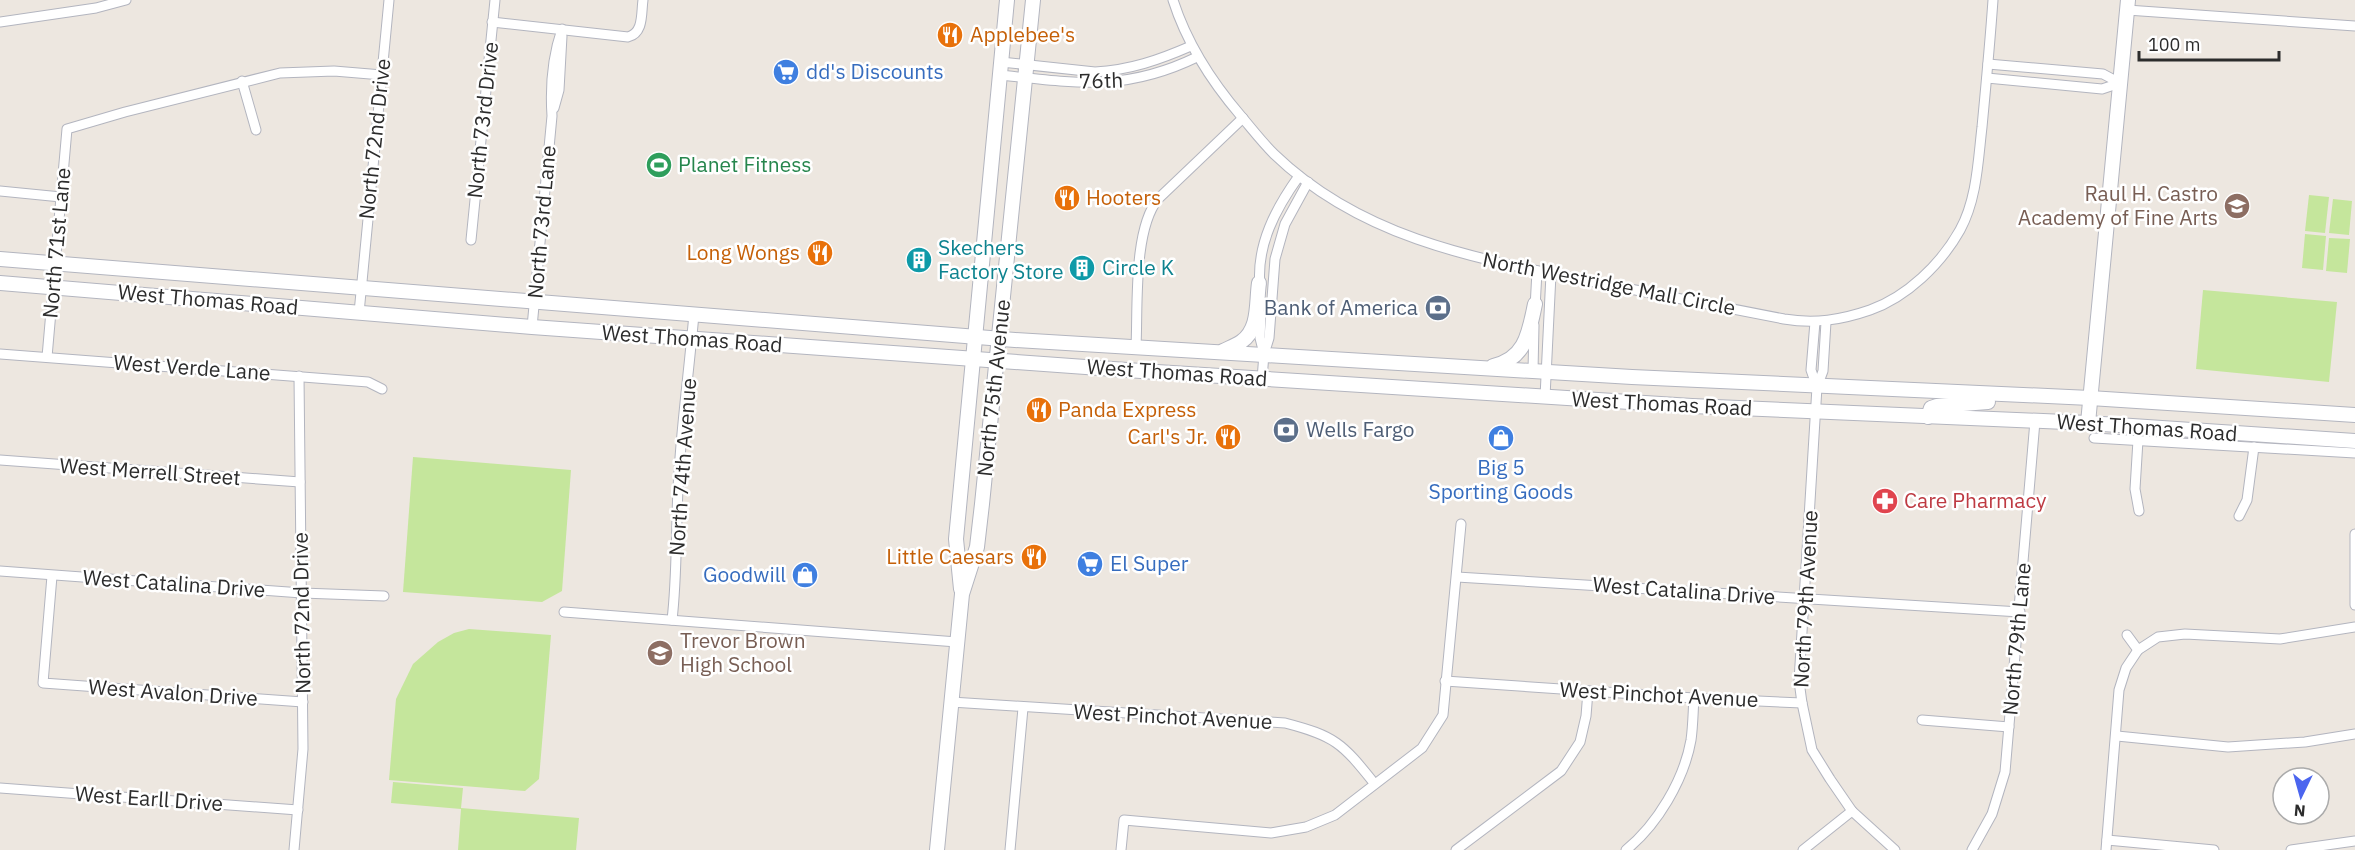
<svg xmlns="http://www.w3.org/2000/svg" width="2355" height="850" viewBox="0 0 2355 850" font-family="'IBM Plex Sans',sans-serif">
  <rect width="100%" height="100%" fill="#ede7e0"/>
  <g fill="#c5e69c">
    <polygon points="2309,195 2329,197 2325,233 2305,231"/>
    <polygon points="2333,199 2352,201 2349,235 2329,233"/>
    <polygon points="2305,234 2326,236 2323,270 2302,268"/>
    <polygon points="2329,238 2350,239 2347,273 2326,271"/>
    <polygon points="2203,290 2337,302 2329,382 2196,369"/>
    <polygon points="413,457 571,470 562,591 542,602 403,592"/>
    <polygon points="469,629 551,635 539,779 525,791 389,780 396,699 413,664 438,642 454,633"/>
    <polygon points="393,782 463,788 461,808 579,818 576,850 458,850 461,809 391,803"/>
  </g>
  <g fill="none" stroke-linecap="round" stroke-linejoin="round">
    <defs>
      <g id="street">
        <path d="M1173,0C1187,44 1211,81 1241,116C1252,129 1262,142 1274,154C1360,237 1472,258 1584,280C1651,293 1718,306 1784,319C1815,324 1841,320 1870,310C1907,297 1941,264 1960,230C1977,199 1978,161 1982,127C1986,85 1990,43 1993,0"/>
        <polyline points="2127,10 2355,26"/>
        <polyline points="0,22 96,8 126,0"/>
        <path d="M492,22L628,37C644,33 641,13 643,0"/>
        <path d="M1001,62L1095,72C1130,70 1159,60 1191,46"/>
        <polyline points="1988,64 2103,74 2120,83"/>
        <path d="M1000,75C1076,83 1125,92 1197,57"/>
        <polyline points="1987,78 2102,89 2120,83"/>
        <polyline points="242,81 256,130"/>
        <polyline points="554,108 559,90 562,36"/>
        <polyline points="0,191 61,197"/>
        <polyline points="471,240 495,0"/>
        <path d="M1260,286C1256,245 1276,208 1299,176"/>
        <polyline points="1535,308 1537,271"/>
        <polyline points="359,313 389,0"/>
        <polyline points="1261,315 1260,338 1264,354"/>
        <polyline points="1815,322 1811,370 1817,387"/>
        <polyline points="1826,322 1823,371 1817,387 1799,681 1802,703 1812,750 1830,779 1852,811 1895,850"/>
        <path d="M532,327L552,116C550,86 552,58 562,29"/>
        <path d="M1136,347C1138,307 1133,230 1158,199L1243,118"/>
        <polyline points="0,354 368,382 382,389"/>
        <polyline points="47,357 67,129 125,112 280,73 334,71 382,75"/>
        <polyline points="1533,371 1534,325"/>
        <polyline points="1262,379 1264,354 1269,338 1275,259 1285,224 1308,182"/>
        <polyline points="1545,397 1551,274"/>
        <polyline points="2094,438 2355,453"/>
        <polyline points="2138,440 2135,489 2139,511"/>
        <polyline points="0,460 300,482"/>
        <polyline points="2239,516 2247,500 2254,447"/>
        <polyline points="2355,534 2355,605"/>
        <polyline points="0,571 302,593 384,596"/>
        <polyline points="52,576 43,683 303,702"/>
        <polyline points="1457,577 2020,612"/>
        <polyline points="564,612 957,642"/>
        <path d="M672,620C676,586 676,553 677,519C678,451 688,382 694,314"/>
        <polyline points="2127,635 2138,650"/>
        <polyline points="1445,681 1694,698 1802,703"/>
        <path d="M951,702L1285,723C1335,736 1342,743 1374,783"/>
        <polyline points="1922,720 2009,727"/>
        <polyline points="2117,736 2228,747 2305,742 2355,734"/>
        <polyline points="0,788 298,810"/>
        <polyline points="2107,840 2214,850"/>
        <polyline points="294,850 303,749 299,376"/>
        <polyline points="1010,850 1023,708"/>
        <polyline points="1121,850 1124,820 1271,833 1306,827 1335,815 1422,748 1443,715 1461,524"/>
        <polyline points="1456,850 1561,771 1580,742 1586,716 1588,691"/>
        <path d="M1626,850C1657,825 1684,780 1691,740C1693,726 1693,712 1694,698"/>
        <polyline points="1803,850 1852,811"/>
        <polyline points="1972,850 1992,814 2005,772 2035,421"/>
        <polyline points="2106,850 2119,690 2126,668 2138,650 2158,637 2185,634 2280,639 2355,627"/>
        <polyline points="2291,850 2355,841"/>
      </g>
      <g id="secondary">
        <polyline points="0,259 1015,340 1632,377 2090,398 2355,415"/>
        <polyline points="0,283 532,327 1141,371 1692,406 2088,423 2355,441"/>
        <path d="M1223,351C1229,348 1235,346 1241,342C1260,329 1256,303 1259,283"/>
        <path d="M1493,366C1526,359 1529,332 1535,304"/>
        <polyline points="1928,417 1931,408 1937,406 1988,402"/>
        <polyline points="2088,423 2128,0"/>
        <polyline points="961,589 956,539 1007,0"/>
        <polyline points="937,850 962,594 977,547 982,504 1033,0"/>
      </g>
    </defs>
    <use href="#street" stroke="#b3b5bf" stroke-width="11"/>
    <use href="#secondary" stroke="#b3b5bf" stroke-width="16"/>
    <use href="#street" stroke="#fff" stroke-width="9"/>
    <use href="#secondary" stroke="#fff" stroke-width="14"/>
  </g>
  <defs>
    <symbol id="restaurant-disc" viewBox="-11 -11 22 22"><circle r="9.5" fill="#e8710a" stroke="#fff"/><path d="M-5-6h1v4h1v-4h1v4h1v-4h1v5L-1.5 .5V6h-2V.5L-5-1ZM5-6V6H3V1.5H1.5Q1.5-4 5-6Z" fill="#fff"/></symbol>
    <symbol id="supermarket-disc" viewBox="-11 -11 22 22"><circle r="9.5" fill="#3f7fe0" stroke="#fff"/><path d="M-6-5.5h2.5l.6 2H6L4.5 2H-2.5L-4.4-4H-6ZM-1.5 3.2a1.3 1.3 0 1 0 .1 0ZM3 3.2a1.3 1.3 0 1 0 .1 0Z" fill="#fff"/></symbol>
    <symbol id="stadium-disc" viewBox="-11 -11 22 22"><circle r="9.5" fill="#2e9e5b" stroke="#fff"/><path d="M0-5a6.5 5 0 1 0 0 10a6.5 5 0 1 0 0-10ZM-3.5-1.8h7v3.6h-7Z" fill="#fff"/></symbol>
    <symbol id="school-disc" viewBox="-11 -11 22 22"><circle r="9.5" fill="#8d6e63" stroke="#fff"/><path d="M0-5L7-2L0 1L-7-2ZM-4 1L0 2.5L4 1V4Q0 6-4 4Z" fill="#fff"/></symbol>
    <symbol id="building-disc" viewBox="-11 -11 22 22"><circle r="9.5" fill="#0f9aa8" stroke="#fff"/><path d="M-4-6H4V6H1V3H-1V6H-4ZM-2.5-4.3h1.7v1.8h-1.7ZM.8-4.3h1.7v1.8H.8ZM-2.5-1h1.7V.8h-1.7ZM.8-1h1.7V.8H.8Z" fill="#fff"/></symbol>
    <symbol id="bank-disc" viewBox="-11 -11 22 22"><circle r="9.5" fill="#5c6f8a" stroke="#fff"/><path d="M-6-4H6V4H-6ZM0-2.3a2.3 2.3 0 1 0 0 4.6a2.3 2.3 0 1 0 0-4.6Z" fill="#fff"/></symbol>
    <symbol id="shop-disc" viewBox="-11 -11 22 22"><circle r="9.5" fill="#3f7fe0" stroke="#fff"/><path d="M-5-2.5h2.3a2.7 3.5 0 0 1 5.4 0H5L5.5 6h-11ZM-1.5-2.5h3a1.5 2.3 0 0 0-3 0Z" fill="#fff"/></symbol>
    <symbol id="pharmacy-disc" viewBox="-11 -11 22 22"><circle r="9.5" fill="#e0444e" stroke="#fff"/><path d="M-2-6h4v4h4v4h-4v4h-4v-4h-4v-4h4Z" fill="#fff"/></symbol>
  </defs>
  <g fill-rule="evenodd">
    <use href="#restaurant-disc" x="935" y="20" width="30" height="30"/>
    <use href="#supermarket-disc" x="771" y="57" width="30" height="30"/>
    <use href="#stadium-disc" x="644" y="150" width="30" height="30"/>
    <use href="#restaurant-disc" x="1052" y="183" width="30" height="30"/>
    <use href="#school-disc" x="2222" y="191" width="30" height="30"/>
    <use href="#restaurant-disc" x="805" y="238" width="30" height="30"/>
    <use href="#building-disc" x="904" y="245" width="30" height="30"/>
    <use href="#building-disc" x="1067" y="253" width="30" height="30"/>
    <use href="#bank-disc" x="1423" y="293" width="30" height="30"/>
    <use href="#restaurant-disc" x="1024" y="395" width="30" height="30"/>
    <use href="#bank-disc" x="1271" y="415" width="30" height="30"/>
    <use href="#restaurant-disc" x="1213" y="422" width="30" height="30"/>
    <use href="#shop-disc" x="1486" y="423" width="30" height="30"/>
    <use href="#pharmacy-disc" x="1870" y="486" width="30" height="30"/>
    <use href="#restaurant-disc" x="1019" y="542" width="30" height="30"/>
    <use href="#supermarket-disc" x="1075" y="549" width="30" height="30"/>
    <use href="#shop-disc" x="790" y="560" width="30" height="30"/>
    <use href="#school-disc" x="645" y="638" width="30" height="30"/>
  </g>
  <g text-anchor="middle" stroke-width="5" stroke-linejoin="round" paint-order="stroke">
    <g font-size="21" fill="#c56008" stroke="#fff" text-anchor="start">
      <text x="970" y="42">Applebee's</text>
      <text x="1086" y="205">Hooters</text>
      <text x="800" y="260" text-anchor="end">Long Wongs</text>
      <text x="1058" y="417">Panda Express</text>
      <text x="1208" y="444" text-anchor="end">Carl's Jr.</text>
      <text x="1014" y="564" text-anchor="end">Little Caesars</text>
    </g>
    <g font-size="21" fill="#366cbe" stroke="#fff" text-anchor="start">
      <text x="806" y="79">dd's Discounts</text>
      <text x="1501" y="475" text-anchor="middle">Big 5<tspan x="1501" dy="24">Sporting Goods</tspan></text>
      <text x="1110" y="571">El Super</text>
      <text x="786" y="582" text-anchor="end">Goodwill</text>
    </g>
    <g font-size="21" fill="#2c2c2c" stroke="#fff">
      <text transform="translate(1101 81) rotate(-2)" y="7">76th</text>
      <text transform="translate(483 120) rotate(-84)" y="7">North 73rd Drive</text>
      <text transform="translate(375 139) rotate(-84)" y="7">North 72nd Drive</text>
      <text transform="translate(542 222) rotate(-85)" y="7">North 73rd Lane</text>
      <text transform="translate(57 243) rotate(-85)" y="7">North 71st Lane</text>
      <text transform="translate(1609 284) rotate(11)" y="7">North Westridge Mall Circle</text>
      <text transform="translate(208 300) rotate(5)" y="7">West Thomas Road</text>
      <text transform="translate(692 339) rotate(4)" y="7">West Thomas Road</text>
      <text transform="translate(192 368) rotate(4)" y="7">West Verde Lane</text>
      <text transform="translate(1177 373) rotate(4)" y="7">West Thomas Road</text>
      <text transform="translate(994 388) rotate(-84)" y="7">North 75th Avenue</text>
      <text transform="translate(1662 404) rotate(3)" y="7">West Thomas Road</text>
      <text transform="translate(2147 428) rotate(4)" y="7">West Thomas Road</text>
      <text transform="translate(683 467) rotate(-86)" y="7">North 74th Avenue</text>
      <text transform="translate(150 472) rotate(4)" y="7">West Merrell Street</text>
      <text transform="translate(174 584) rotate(4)" y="7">West Catalina Drive</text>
      <text transform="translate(1684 591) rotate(4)" y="7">West Catalina Drive</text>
      <text transform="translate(1806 599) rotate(-87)" y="7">North 79th Avenue</text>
      <text transform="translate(302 613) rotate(-91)" y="7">North 72nd Drive</text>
      <text transform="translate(2017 639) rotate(-85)" y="7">North 79th Lane</text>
      <text transform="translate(173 693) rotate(4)" y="7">West Avalon Drive</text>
      <text transform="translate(1659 695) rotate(3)" y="7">West Pinchot Avenue</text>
      <text transform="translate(1173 717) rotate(3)" y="7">West Pinchot Avenue</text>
      <text transform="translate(149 799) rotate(4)" y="7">West Earll Drive</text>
    </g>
    <g font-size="21" fill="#27864d" stroke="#fff" text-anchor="start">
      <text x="678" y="172">Planet Fitness</text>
    </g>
    <g font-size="21" fill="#785e54" stroke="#fff" text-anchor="end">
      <text x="2218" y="201">Raul H. Castro<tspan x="2218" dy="24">Academy of Fine Arts</tspan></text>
      <text x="680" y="648" text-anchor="start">Trevor Brown<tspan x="680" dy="24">High School</tspan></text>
    </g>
    <g font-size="21" fill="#0d838f" stroke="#fff" text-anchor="start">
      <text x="938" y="255">Skechers<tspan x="938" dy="24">Factory Store</tspan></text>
      <text x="1102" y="275">Circle K</text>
    </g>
    <g font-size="21" fill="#4e5e75" stroke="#fff" text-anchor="end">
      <text x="1418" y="315">Bank of America</text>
      <text x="1306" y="437" text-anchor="start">Wells Fargo</text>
    </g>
    <g font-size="21" fill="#be3a42" stroke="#fff" text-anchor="start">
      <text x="1904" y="508">Care Pharmacy</text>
    </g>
  </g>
  <g transform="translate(2301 796) rotate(185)"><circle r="28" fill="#ffffff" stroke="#ababab" stroke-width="1.5"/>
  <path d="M0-4.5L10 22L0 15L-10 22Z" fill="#4b65ef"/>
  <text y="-9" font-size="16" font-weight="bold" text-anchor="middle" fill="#2c2c2c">N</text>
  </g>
  <path d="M2139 51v9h140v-9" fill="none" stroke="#2c2c2c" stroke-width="3"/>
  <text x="2148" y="51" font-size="18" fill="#2c2c2c" stroke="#ffffff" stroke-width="4.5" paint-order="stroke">100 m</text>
</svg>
